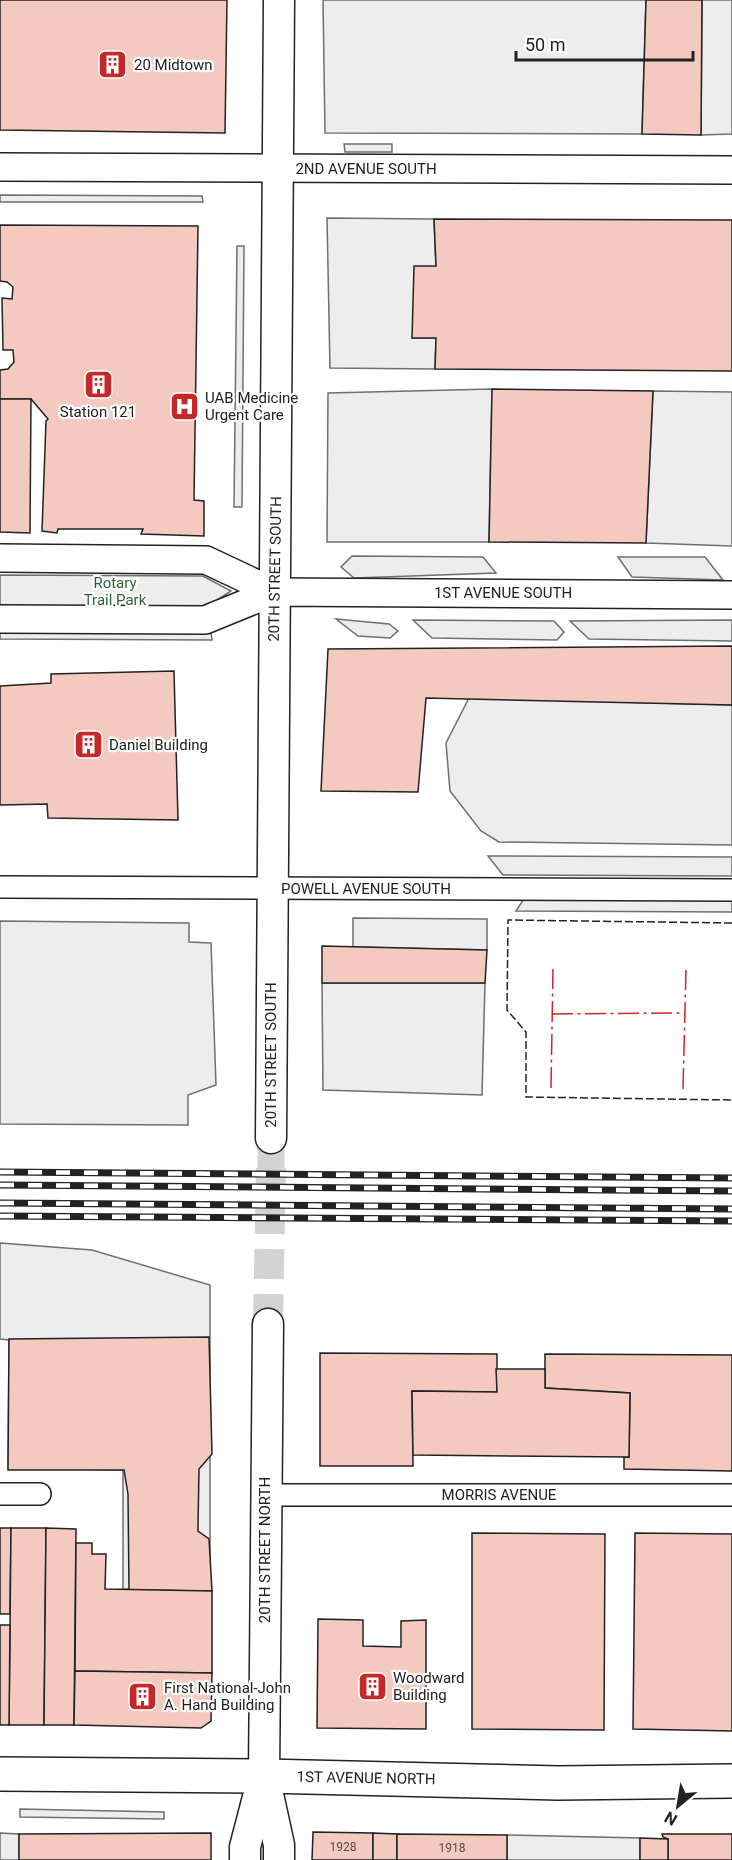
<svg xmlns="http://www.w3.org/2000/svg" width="732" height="1860" viewBox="0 0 732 1860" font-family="Roboto,sans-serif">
  <rect width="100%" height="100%" fill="#fff"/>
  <polygon fill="#eee" stroke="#6f6f6f" stroke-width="1.5" points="0,575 203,576 231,591 205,608 0,607"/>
  <g fill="#ededed" stroke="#6f6f6f" stroke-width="1.5">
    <polygon points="323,0 646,0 642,134 325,133"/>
    <polygon points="702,0 732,0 732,134 701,135"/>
    <polygon points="344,144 392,144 392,152 345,152"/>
    <polygon points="0,195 202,196 203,202 0,202"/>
    <polygon points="327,218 434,219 436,266 413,338 436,338 435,369 330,368"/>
    <polygon points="237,246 244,246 242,507 234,507"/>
    <polygon points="492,389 489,542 327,542 328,393"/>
    <polygon points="653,391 732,392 732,546 646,543"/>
    <polygon points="352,556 483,557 496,573 354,578 341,567"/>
    <polygon points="618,557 705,557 723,580 632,577"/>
    <polygon points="336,619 389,624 398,631 390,638 358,636"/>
    <polygon points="413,620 554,621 564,632 557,640 432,638"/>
    <polygon points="732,620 732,641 589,639 570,621"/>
    <polygon points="0,632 211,633 212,640 0,639"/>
    <polygon points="469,698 732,705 732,845 499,842 481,831 450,791 446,743"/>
    <polygon points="488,856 732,857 732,876 503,875"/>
    <polygon points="527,894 732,895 732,912 516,911"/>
    <polygon points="353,918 487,919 487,950 353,947"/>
    <polygon points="0,921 189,923 189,942 211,943 216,1085 188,1095 188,1125 0,1124"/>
    <polygon points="322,983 485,983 482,1095 323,1090"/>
    <polygon points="0,1243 92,1250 210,1285 210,1591 123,1589 123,1470 8,1468 9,1340 0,1339"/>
    <polygon points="20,1809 164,1812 164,1819 20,1817"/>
    <polygon points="0,1833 19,1834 19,1860 0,1860"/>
    <polygon points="507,1835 640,1838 640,1860 507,1860"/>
  </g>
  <g fill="#f3c9c0" stroke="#222" stroke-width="1.5">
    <polygon points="0,0 227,0 225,133 0,130"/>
    <polygon points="646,0 702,0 701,135 642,134"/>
    <polygon points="434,219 732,220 732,371 435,369 436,338 412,338 414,266 436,266"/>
    <polygon points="0,225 198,226 194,500 204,501 204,536 141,534 143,529 58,529 57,533 42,531 46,421 48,419 31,399 0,399 0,370 8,369 14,362 13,350 3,350 2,298 12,299 13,287 7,282 0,281"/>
    <polygon points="492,389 653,391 646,543 489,542"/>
    <polygon points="0,399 31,399 30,533 0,532"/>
    <polygon points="732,646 732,705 426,698 418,792 321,791 328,649"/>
    <polygon points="174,671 178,820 48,818 47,804 0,805 0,686 51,683 51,674"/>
    <polygon points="322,946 487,950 485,983 322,983"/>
    <polygon points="209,1337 212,1454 199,1469 198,1527 198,1531 209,1539 212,1591 129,1590 128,1494 124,1470 8,1470 9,1339"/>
    <polygon points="320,1353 497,1354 497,1392 412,1391 413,1466 320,1466"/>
    <polygon points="545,1354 732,1355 732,1471 624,1469 624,1457 629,1457 630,1393 545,1388"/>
    <polygon points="496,1369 545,1369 545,1388 630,1393 629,1457 413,1455 412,1391 497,1392"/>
    <polygon points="0,1528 11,1528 10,1614 0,1614"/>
    <polygon points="11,1528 46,1528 44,1725 9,1725"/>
    <polygon points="46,1528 76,1529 74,1725 44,1725"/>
    <polygon points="472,1533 605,1534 604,1730 472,1729"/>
    <polygon points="635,1533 732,1534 732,1731 633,1729"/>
    <polygon points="76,1543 92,1543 92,1554 106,1554 105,1589 212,1591 212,1673 75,1671"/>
    <polygon points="318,1619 363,1620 363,1646 401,1647 401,1621 426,1620 426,1729 317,1728"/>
    <polygon points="0,1625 10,1625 9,1725 0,1725"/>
    <polygon points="75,1671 212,1673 211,1721 201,1728 74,1725"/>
    <polygon points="313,1832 373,1833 373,1860 312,1860"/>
    <polygon points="211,1833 211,1860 19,1860 19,1834"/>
    <polygon points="373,1833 397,1834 397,1860 373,1860"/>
    <polygon points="397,1834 507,1835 507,1860 397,1860"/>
    <polygon points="662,1834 732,1834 732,1860 668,1860 668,1839 663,1837"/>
    <polygon points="640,1838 668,1839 668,1860 640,1860"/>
  </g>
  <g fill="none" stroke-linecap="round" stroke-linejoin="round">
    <polyline stroke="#d3d3d3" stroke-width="27" stroke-dasharray="27 14" stroke-linecap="butt" points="271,1168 271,1138"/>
    <polyline stroke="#d3d3d3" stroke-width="30" stroke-dasharray="30 15" stroke-linecap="butt" points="268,1324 271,1168"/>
    <defs>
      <g id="minor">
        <polyline points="0,887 732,890"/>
        <polyline points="0,1494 40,1494"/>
        <polyline points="266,1495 732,1495"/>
      </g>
      <g id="tertiary">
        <polyline points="0,167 732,170"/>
        <polyline points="0,558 206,560 274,592"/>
        <polyline points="0,619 205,620 274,592 732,595"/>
      </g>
      <g id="secondary">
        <polyline points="271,1138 279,0"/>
        <polyline points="268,1324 264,1776 279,1845 279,1860"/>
        <polyline points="245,1860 245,1847 262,1782"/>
      </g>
      <polyline id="primary" points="0,1774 264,1776 558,1783 732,1781"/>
    </defs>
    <use href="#minor" stroke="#222" stroke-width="24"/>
    <use href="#tertiary" stroke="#222" stroke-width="30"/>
    <use href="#secondary" stroke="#222" stroke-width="33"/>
    <use href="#primary" stroke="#222" stroke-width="36"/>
    <use href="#minor" stroke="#fff" stroke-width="21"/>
    <use href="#tertiary" stroke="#fff" stroke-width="27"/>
    <use href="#secondary" stroke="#fff" stroke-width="30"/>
    <use href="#primary" stroke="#fff" stroke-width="33"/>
    <defs>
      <g id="rail">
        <polyline points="0,1172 732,1178"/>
        <polyline points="0,1185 732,1191"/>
        <polyline points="0,1203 732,1209"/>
        <polyline points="0,1216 732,1221"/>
      </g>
    </defs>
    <use href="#rail" stroke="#222" stroke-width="7"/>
    <use href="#rail" stroke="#fff" stroke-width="4.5" stroke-dasharray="14" stroke-linecap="butt"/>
    <polyline stroke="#222" stroke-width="1.5" stroke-dasharray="8 3" stroke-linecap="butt" points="732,923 508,920 507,1010 526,1032 526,1097 732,1100"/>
    <g stroke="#c62828" stroke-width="1.5" stroke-dasharray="21 4.5 3 4.5" stroke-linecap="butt">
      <polyline points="552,1014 685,1013"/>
      <polyline points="551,1088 553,969"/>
      <polyline points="683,1089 686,970"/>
    </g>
  </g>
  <defs>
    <symbol id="building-square" viewBox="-11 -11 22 22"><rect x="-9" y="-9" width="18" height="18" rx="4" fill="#c62828" stroke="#fff"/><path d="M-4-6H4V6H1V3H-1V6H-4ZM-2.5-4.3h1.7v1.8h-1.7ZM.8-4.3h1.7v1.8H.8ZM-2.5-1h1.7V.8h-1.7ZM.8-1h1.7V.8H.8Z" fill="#fff"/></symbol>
    <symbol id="hospital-square" viewBox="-11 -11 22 22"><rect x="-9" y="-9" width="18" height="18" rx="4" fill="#c62828" stroke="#fff"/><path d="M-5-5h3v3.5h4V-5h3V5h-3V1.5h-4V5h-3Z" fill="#fff"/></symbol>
  </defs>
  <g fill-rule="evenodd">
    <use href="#building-square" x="96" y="48" width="33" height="33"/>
    <use href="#building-square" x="82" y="368" width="33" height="33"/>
    <use href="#hospital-square" x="168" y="390" width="33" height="33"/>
    <use href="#building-square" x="72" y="728" width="33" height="33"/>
    <use href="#building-square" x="356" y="1670" width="33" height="33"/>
    <use href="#building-square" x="126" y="1680" width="33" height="33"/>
  </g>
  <g text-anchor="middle" stroke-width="4.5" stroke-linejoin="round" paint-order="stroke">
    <g font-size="12" fill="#564c4a">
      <text x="343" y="1851">1928</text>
      <text x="452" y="1852">1918</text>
    </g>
    <g font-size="15" fill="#222" stroke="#fff" text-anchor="start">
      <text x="134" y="70">20 Midtown</text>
      <text x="205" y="403">UAB Medicine<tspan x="205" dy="17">Urgent Care</tspan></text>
      <text x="98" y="417" text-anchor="middle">Station 121</text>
      <text x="109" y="750">Daniel Building</text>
      <text x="393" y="1683">Woodward<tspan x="393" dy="17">Building</tspan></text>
      <text x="164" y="1693">First National-John<tspan x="164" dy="17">A. Hand Building</tspan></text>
    </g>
    <g font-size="15" fill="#222" stroke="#fff">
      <text x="366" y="174">2ND AVENUE SOUTH</text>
      <text transform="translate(275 569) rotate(-89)" y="5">20TH STREET SOUTH</text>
      <text x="503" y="598">1ST AVENUE SOUTH</text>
      <text x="366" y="894">POWELL AVENUE SOUTH</text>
      <text transform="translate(271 1055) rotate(-90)" y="5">20TH STREET SOUTH</text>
      <text x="499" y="1500">MORRIS AVENUE</text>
      <text transform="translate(265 1550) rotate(-90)" y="5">20TH STREET NORTH</text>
      <text transform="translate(366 1778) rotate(1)" y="5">1ST AVENUE NORTH</text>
    </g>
    <g font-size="15" fill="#2f5e38" stroke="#fff">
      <text x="115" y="588">Rotary<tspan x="115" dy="17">Trail Park</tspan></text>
    </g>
  </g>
  <g transform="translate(678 1806) rotate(210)" stroke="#ffffff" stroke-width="4.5" paint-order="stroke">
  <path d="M0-4.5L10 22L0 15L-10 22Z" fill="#222222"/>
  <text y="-9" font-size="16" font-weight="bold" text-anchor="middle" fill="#222222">N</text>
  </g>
  <path d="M516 51v9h177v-9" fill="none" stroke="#222222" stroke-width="3"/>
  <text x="525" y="51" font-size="18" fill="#222222" stroke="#ffffff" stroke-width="4.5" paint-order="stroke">50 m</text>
</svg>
